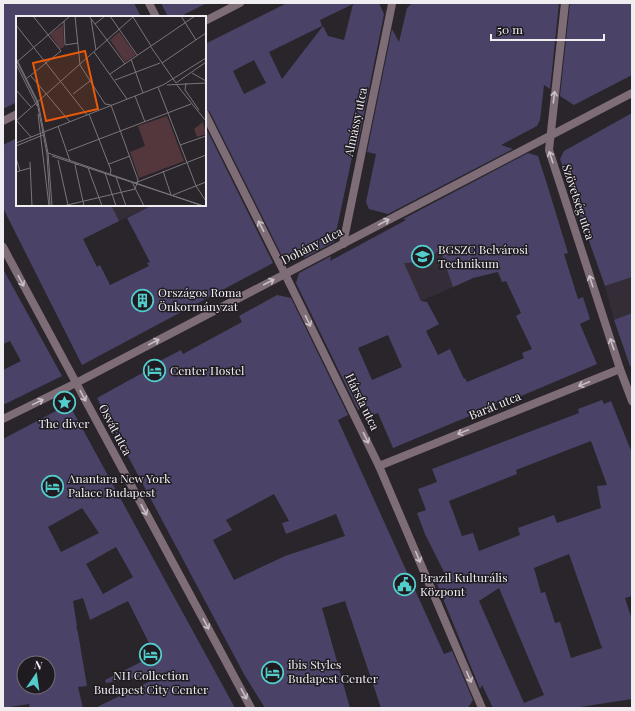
<svg xmlns="http://www.w3.org/2000/svg" width="635" height="711" viewBox="0 0 635 711" font-family="'Playfair Display',serif">
  <rect width="100%" height="100%" fill="#29252a"/>
  <g fill="#342c37">
    <polygon points="436,204 472,279 405,308 376,236"/>
    <polygon points="82,205 153,205 96,232"/>
    <polygon points="632,277 632,313 614,320 605,286"/>
  </g>
  <g fill="#4a4367" fill-rule="evenodd">
    <polygon points="3,3 134,3 141,17 17,17 17,102 3,109"/>
    <polygon points="161,3 207,3 179,17 168,17"/>
    <path d="M287,3H379L384,14L357,149L354,148L334,242L304,258L306,252L289,261L286,256L283,258L210,112L205,109V44ZM353,4L344,40L328,36L323,26L282,79L269,52L322,26L320,20ZM254,60L266,83L244,94L233,71Z"/>
    <polygon points="412,3 559,3 550,89 544,85 540,120 537,126 501,145 513,149 388,214 369,209 366,202 376,154 367,152 392,29 399,42 407,8"/>
    <polygon points="570,3 632,3 632,75 574,105 560,96"/>
    <polygon points="632,113 632,277 605,286 560,159 564,151"/>
    <polygon points="205,126 273,263 82,365 3,208 3,145 17,138 17,205 111,205 119,221 83,239 97,267 100,265 110,285 149,266 147,263 150,262 127,218 153,205 205,205"/>
    <path d="M528,153L538,156L547,184L568,253L564,254L578,299L583,297L590,319L580,324L597,364L514,399L515,401L505,406L503,402L393,448L378,413L371,416L367,406L358,410L296,283L299,273L331,256L330,261L406,220L403,219ZM440,249L453,287L473,278L498,272L502,282L506,281L521,313L516,316L532,349L522,353L524,358L467,382L465,378L464,379L450,349L438,355L426,331L439,324L427,302L421,301L404,263L422,262L429,259ZM388,335L402,367L372,380L358,348Z"/>
    <polygon points="3,269 62,376 3,405 3,370 21,361 10,341 3,344"/>
    <path d="M277,295L291,298L348,415L338,420L444,654L452,651L473,700L468,708H381L345,601L322,608L350,708H265L245,676L97,398L155,366L154,364L181,350L183,354L242,322L239,316ZM274,494L289,521L282,523L286,534L336,514L345,536L285,556L234,580L213,540L232,530L226,520Z"/>
    <polygon points="632,313 632,366 630,366 614,320"/>
    <path d="M602,400L604,404L611,401L632,453V596L625,598L632,620V699L574,708H493L482,685L480,689L437,584L448,580L425,534L417,513L426,510L418,489L437,482L432,469L579,413L578,409ZM591,441L607,485L597,486L601,508L557,523L554,515L518,528L520,535L479,551L473,533L462,536L449,501L517,474L516,470ZM569,554L602,648L571,658L560,622L555,623L545,592L541,593L534,568ZM499,588L544,695L524,703L479,601Z"/>
    <path d="M69,404L172,593L235,708H95L169,672L106,683L105,680L155,655L128,601L90,620L83,598L73,601L77,626H76L78,633L87,686L78,687L83,708H30L29,704L3,708V439ZM82,508L99,533L61,552L48,527ZM116,547L133,577L103,594L86,564ZM24,663H48V687H24Z"/>
  </g>
  <g fill="none" stroke-linecap="round" stroke-linejoin="round">
    <polyline stroke="#7e6c77" stroke-width="8" points="343,244 392,4"/>
    <g stroke="#7e6c77" stroke-width="8">
      <polyline points="149,3 156,17"/>
      <polyline points="565,3 549,150 620,369 632,401"/>
      <polyline points="205,21 240,3"/>
      <polyline points="205,114 285,274 379,466 482,708"/>
      <polyline points="3,121 17,114"/>
      <polyline points="3,247 251,708"/>
      <polyline points="3,419 76,383 632,93"/>
      <polyline points="379,466 620,369"/>
    </g>
  </g>
  <defs><path id="oneway-shaft" d="M-6 0H5M1.5-3L5.5 0L1.5 3" fill="none" stroke-width="1.6" stroke-linecap="round" stroke-linejoin="round"/></defs>
  <g stroke="#c8c0c6">
    <use href="#oneway-shaft" transform="translate(554 97) rotate(-83)"/>
    <use href="#oneway-shaft" transform="translate(551 157) rotate(-108)"/>
    <use href="#oneway-shaft" transform="translate(384 222) rotate(-28)"/>
    <use href="#oneway-shaft" transform="translate(261 226) rotate(-117)"/>
    <use href="#oneway-shaft" transform="translate(21 281) rotate(62)"/>
    <use href="#oneway-shaft" transform="translate(591 281) rotate(-108)"/>
    <use href="#oneway-shaft" transform="translate(269 282) rotate(-28)"/>
    <use href="#oneway-shaft" transform="translate(308 321) rotate(64)"/>
    <use href="#oneway-shaft" transform="translate(154 342) rotate(-28)"/>
    <use href="#oneway-shaft" transform="translate(612 344) rotate(-108)"/>
    <use href="#oneway-shaft" transform="translate(584 384) rotate(158)"/>
    <use href="#oneway-shaft" transform="translate(83 396) rotate(62)"/>
    <use href="#oneway-shaft" transform="translate(38 402) rotate(-26)"/>
    <use href="#oneway-shaft" transform="translate(463 432) rotate(158)"/>
    <use href="#oneway-shaft" transform="translate(366 438) rotate(64)"/>
    <use href="#oneway-shaft" transform="translate(144 510) rotate(62)"/>
    <use href="#oneway-shaft" transform="translate(418 557) rotate(67)"/>
    <use href="#oneway-shaft" transform="translate(206 624) rotate(62)"/>
    <use href="#oneway-shaft" transform="translate(469 677) rotate(67)"/>
    <use href="#oneway-shaft" transform="translate(244 694) rotate(62)"/>
  </g>
  <defs>
    <symbol id="school-ring" viewBox="-11 -11 22 22"><circle r="9.5" fill="#1f1b21" stroke="#53cdcb" stroke-width="1.5"/><path d="M0-5L7-2L0 1L-7-2ZM-4 1L0 2.5L4 1V4Q0 6-4 4Z" fill="#53cdcb"/></symbol>
    <symbol id="building-ring" viewBox="-11 -11 22 22"><circle r="9.5" fill="#1f1b21" stroke="#53cdcb" stroke-width="1.5"/><path d="M-4-6H4V6H1V3H-1V6H-4ZM-2.5-4.3h1.7v1.8h-1.7ZM.8-4.3h1.7v1.8H.8ZM-2.5-1h1.7V.8h-1.7ZM.8-1h1.7V.8H.8Z" fill="#53cdcb"/></symbol>
    <symbol id="hotel-ring" viewBox="-11 -11 22 22"><circle r="9.5" fill="#1f1b21" stroke="#53cdcb" stroke-width="1.5"/><path d="M-6-4.5h1.5V1H6V5H4.5V3h-9V5H-6ZM-4 0a1.8 1.8 0 1 1 3.6 0ZM.5 0V-2.5h3Q6-2.5 6 0Z" fill="#53cdcb"/></symbol>
    <symbol id="sight-ring" viewBox="-11 -11 22 22"><circle r="9.5" fill="#1f1b21" stroke="#53cdcb" stroke-width="1.5"/><path d="M0-6L1.8-2.2L6-1.7L2.9 1.2L3.7 5.4L0 3.3L-3.7 5.4L-2.9 1.2L-6-1.7L-1.8-2.2Z" fill="#53cdcb"/></symbol>
    <symbol id="civic-ring" viewBox="-11 -11 22 22"><circle r="9.5" fill="#1f1b21" stroke="#53cdcb" stroke-width="1.5"/><path d="M-.6-6.5H3V-4.5H.6V-3L4-1V1h2V6H-6V1h2V-1L-.6-3ZM-1.2 2.5V6h2.4V2.5Z" fill="#53cdcb"/></symbol>
  </defs>
  <g fill-rule="evenodd">
    <use href="#school-ring" x="410" y="244" width="25" height="25"/>
    <use href="#building-ring" x="130" y="288" width="25" height="25"/>
    <use href="#hotel-ring" x="142" y="358" width="25" height="25"/>
    <use href="#sight-ring" x="52" y="390" width="25" height="25"/>
    <use href="#hotel-ring" x="40" y="474" width="25" height="25"/>
    <use href="#civic-ring" x="392" y="572" width="25" height="25"/>
    <use href="#hotel-ring" x="138" y="642" width="25" height="25"/>
    <use href="#hotel-ring" x="260" y="660" width="25" height="25"/>
  </g>
  <g text-anchor="middle" stroke-width="3" stroke-linejoin="round" paint-order="stroke">
    <g font-size="12" fill="#f0edf1" stroke="#1f1b21">
      <text transform="translate(356 122) rotate(-78)" y="4">Almássy utca</text>
      <text transform="translate(578 202) rotate(72)" y="4">Szövetség utca</text>
      <text transform="translate(312 246) rotate(-27)" y="4">Dohány utca</text>
      <text transform="translate(362 402) rotate(64)" y="4">Hársfa utca</text>
      <text transform="translate(495 406) rotate(-22)" y="4">Barát utca</text>
      <text transform="translate(115 430) rotate(62)" y="4">Osvát utca</text>
    </g>
    <g font-size="12" fill="#f0edf1" stroke="#1f1b21" text-anchor="start">
      <text x="438" y="254">BGSZC Belvárosi<tspan x="438" dy="14">Technikum</tspan></text>
      <text x="158" y="297">Országos Roma<tspan x="158" dy="14">Önkormányzat</tspan></text>
      <text x="170" y="375">Center Hostel</text>
      <text x="64" y="428" text-anchor="middle">The diver</text>
      <text x="68" y="483">Anantara New York<tspan x="68" dy="14">Palace Budapest</tspan></text>
      <text x="420" y="582">Brazil Kulturális<tspan x="420" dy="14">Központ</tspan></text>
      <text x="288" y="669">ibis Styles<tspan x="288" dy="14">Budapest Center</tspan></text>
      <text x="151" y="680" text-anchor="middle">NH Collection<tspan x="151" dy="14">Budapest City Center</tspan></text>
    </g>
  </g>
  <g transform="translate(16 16)">
    <rect width="190" height="190" fill="#29252a"/>
    <path d="M47,9L48,31L44,33L34,18ZM103,16L120,39L109,46L94,24ZM151,100L168,145L123,162L114,136L129,130L122,110ZM187,106L190,118L181,121L178,113Z" fill="#54373c"/>
    <path fill="none" stroke="#79757a" stroke-width="1" d="M59,0L64,49L89,88L95,89L122,164L119,173M73,0L109,48M94,0L121,39M165,0L180,24M117,1L135,30M75,3L80,34M48,5L49,29L62,27M79,8L89,0M0,9L71,99M135,31L160,67M78,36L111,83M0,42L22,86L32,137L36,190M115,43L127,77M0,44L21,86L31,138L34,190M2,45L54,0M146,47L190,17M0,48L21,90M176,57L190,65M94,58L179,0M15,60L54,106M10,63L45,35L17,0M99,64L144,47M160,67L190,46M170,67L169,74L183,94M160,68L190,105M151,69L190,67M142,71L180,170L190,185M0,74L15,91M57,78L74,65M119,80L129,106M22,98L33,190M73,98L95,154L94,159M0,104L15,121M0,105L118,0M42,110L54,145M0,127L147,69L190,42M164,129L190,120M0,130L27,119M52,135L175,88M32,137L187,190M36,140L188,190M0,142L4,155M42,144L52,189M14,146L16,190M62,148L59,149L68,190M93,148L114,140M72,152L86,190M147,155L155,179M0,156L14,152M89,157L100,190M100,161L110,190M116,166L128,190M119,167L190,139M157,179L190,166M47,190L119,173"/>
    <path fill="#e8590c" fill-opacity="0.15" stroke="#e8590c" stroke-width="2" d="M69,35L82,93L30,105L17,47Z"/>
    <rect width="190" height="190" fill="none" stroke="#f0edf1" stroke-width="2"/>
  </g>
  <rect width="635" height="711" fill="none" stroke="#f0edf1" stroke-width="8"/>
  <g transform="translate(36 675) rotate(13)"><circle r="19" fill="#1f1b21" stroke="#736f74"/>
  <path d="M0-3L7 15L0 10L-7 15Z" fill="#53cdcb"/>
  <text y="-6" font-size="11" font-weight="bold" text-anchor="middle" fill="#f0edf1">N</text>
  </g>
  <path d="M491 34v6h113v-6" fill="none" stroke="#f0edf1" stroke-width="2"/>
  <text x="497" y="34" font-size="12" fill="#f0edf1" stroke="#1f1b21" stroke-width="3" paint-order="stroke">50 m</text>
</svg>
